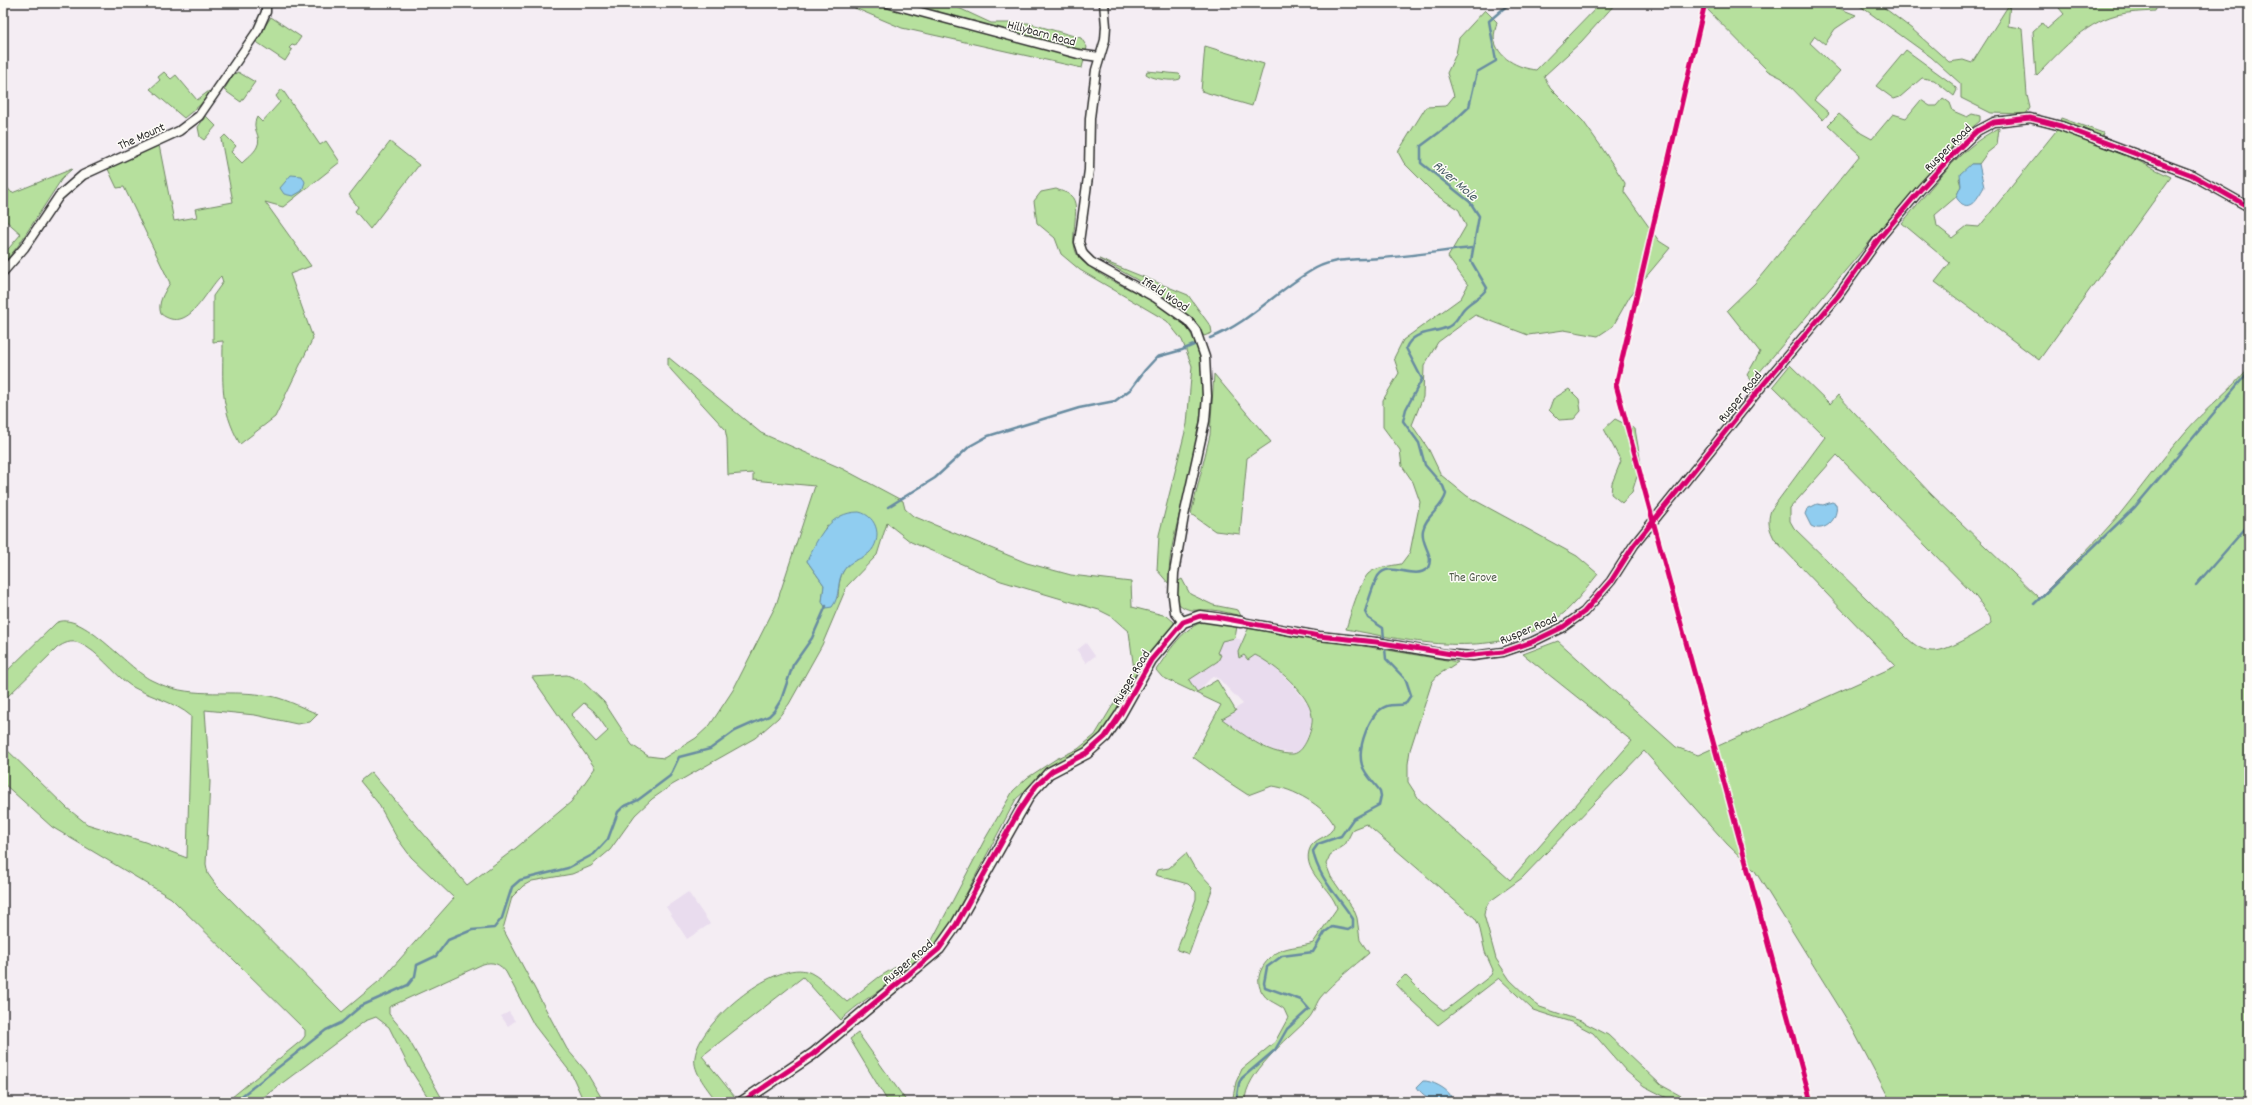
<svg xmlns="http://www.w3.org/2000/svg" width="2252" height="1105" viewBox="0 0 2252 1105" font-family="Dekko,sans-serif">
  <rect width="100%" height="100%" fill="#f4edf3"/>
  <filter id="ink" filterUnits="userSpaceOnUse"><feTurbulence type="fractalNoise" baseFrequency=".025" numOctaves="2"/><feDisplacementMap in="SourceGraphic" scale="8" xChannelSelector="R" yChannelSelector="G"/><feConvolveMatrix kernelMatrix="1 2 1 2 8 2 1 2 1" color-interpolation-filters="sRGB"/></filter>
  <g filter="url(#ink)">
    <g fill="#e9dcee">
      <polygon points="1235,638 1242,640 1238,652 1240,657 1244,655 1255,655 1268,661 1293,685 1308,705 1312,716 1310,729 1304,745 1297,753 1275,751 1250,739 1222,719 1236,711 1235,709 1243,704 1219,679 1213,676 1197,692 1189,680 1218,661 1217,653 1222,640 1228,641"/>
      <polygon points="1086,643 1095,656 1086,663 1077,650"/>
      <polygon points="688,892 710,924 687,939 666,907"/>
      <polygon points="509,1012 515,1021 508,1026 501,1016"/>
    </g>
    <g fill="#b6e09d" stroke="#708664" fill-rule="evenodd">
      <polygon points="843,3 948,3 991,23 1028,23 1081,38 1087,47 1082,68 902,28"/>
      <path d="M1601,3H1616L1581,42L1544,76L1550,88L1583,121L1600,145L1625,183L1624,192L1659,241L1670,248L1630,296L1613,326L1598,336L1564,330L1528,335L1475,315L1438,342L1424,366L1423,397L1412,425L1429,450L1441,475L1467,496L1577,556L1598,574C1585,590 1570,611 1552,622C1489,659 1413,642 1346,629C1350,616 1359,584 1368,574C1375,567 1391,566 1401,564L1410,552L1420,502L1413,482L1402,466L1400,450L1383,427V400L1399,373L1394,358L1403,340L1461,298L1468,285L1448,257L1466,226L1459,210L1436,195L1404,163L1398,152L1426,107L1446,106L1454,96L1447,73L1456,54L1459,38L1485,10L1497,22C1496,27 1494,33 1494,38C1497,58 1518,68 1536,70Z"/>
      <polygon points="1701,3 1826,3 1856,15 1835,29 1825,44 1815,36 1810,43 1840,71 1814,100 1829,113 1823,120 1782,78 1768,71"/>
      <polygon points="1856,3 1878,3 1912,29 1949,62 1963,60 1972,63 2010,3 2008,26 2022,28 2027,95 2030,108 2026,114 1991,113 1961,98 1961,84 1931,57"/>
      <path d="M2063,3H2159L2155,11C2142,12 2128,12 2116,15C2083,24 2059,53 2036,76L2033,31L2042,23L2047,29L2064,14L2059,8Z"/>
      <polygon points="271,17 301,37 295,46 292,45 289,48 292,50 285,61 255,41"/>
      <polygon points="1205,46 1264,64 1252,106 1201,91"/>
      <polygon points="1906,50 1954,85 1957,90 1954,96 1934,80 1922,78 1900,97 1894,99 1876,86"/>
      <path d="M1147,71L1179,74L1181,76L1180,79C1173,82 1152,79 1146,74Z"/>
      <polygon points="164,72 171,79 176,75 197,100 209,91 210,93 200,105 184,118 150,89 160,80 158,77"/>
      <polygon points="238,72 255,82 241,102 224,90 233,75"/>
      <path d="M282,89L320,145L326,141L340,162L283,207L265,202L311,266L290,274L313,338L275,417L240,444C219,406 223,382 223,341L213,342V296L223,282L221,276C205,291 189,335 161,314C157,303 164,293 170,283L124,187L117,188L107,167L159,145L174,221L197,217L195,209L233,202L221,139L225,135L236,146L231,152L242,163C247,158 254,153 257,147C263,136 250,129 257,117L262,122L280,102L276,96Z"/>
      <polygon points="1943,98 1950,103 1953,111 1967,117 1972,114 1980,116 1980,121 1962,136 1872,239 1752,381 1747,375 1760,352 1727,310 1755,283 1860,155 1828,125 1839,114 1861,133 1872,139 1893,114 1906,118 1921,100 1930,106 1936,106"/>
      <polygon points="206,116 216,126 204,140 200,137 198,127"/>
      <path d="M2061,118L2103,133L2099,144L2122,153L2171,177L2039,360L1935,282L1950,263L1902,223C1931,189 1959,147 1999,128L1997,145L1987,153L1979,164H1971L1959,179L1961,186L1956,197L1935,215L1937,226L1952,238L1967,226L1979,227L2056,131Z"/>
      <polygon points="390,142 419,165 370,229 355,211 358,207 349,195"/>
      <polygon points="72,169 63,177 18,246 3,264 3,255 21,234 3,218 3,183 12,193"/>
      <path d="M1056,189C1060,191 1067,192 1070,195C1085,206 1063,244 1082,261C1111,286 1151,294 1180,320C1231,368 1180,494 1171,553C1169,563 1169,574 1169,584L1157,570L1159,535L1187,424L1192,366L1182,340L1167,321L1080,270L1061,254L1055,238L1037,223L1034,201L1041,192Z"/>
      <path d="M1099,259L1188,295L1211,327L1212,333L1204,336C1179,299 1137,280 1099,259Z"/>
      <path d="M668,357L761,433L843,469L903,501L905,509L913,516L1027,563L1071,575L1131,582L1132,607L1167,616L1174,622V626L1099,737L1088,748L1045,773L1016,799L945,934C921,972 872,989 841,1020L803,977L702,1056L735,1097L728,1102H717C709,1090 692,1072 695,1057C699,1023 772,962 806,971C818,974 837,994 847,1002L879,977L919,953L931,942L985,839L1013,791L1027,778L1056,759L1078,749L1095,735L1134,670L1129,632L1111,616L1099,610L1001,581L911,542L887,523L877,555L847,586L822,645L789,704L778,718L755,738L672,785L652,799L635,815L610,850L591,866L572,874L532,881L523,886L512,897L503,929L567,1049L585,1070L604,1102H584L571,1073L534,1025L506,972C500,964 493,961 483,964L389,1007V1014L405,1033L444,1102H431L410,1069L389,1027L376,1017L365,1021L257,1102H226L302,1040L305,1036V1030L171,898L52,827L3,783V746L67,808L87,824L145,842L187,858L191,716C175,702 150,697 131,686C113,674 99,651 79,643C71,640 64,643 57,648L3,701V675L56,623C81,609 127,668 151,680C190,700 223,689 264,695C283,697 300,707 318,714L310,722L297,724L255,715L205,710L210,782L206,864L208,874L216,885L342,1012L384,977L454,898L411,857L397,838L378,803L360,781L371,772L467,885L516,848L571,802L595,768L532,677L567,675L582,681L604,702L632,745L648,756L664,758L696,738L710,725L733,690L776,605L815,486L753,480V473L728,475L727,439L725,429L672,371L668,366ZM827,525L873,548C868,555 863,555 855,559C840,568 839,582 838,597L826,608L822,602L824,585L807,561ZM584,703L594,711L608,731L596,742L571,715Z"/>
      <path d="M1790,365L1830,404L1838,395L1931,494L2039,598C2066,571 2094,544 2119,515C2142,487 2163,457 2187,430C2207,407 2231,390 2249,367V1102H1891L1851,1026L1755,871L1727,844L1644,751L1522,878L1489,902L1485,909L1484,915L1496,959L1510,980L1532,1001L1540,1007L1581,1021L1608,1035L1661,1085L1692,1102H1675L1644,1086L1626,1071L1593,1033L1574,1023L1533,1010L1499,978L1438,1025L1410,999L1396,984L1405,975L1431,1001L1443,1010H1446L1485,980L1491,975L1493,970L1485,952L1479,925L1475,918L1366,824L1353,829L1345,845L1330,855L1326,864L1331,877L1354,910L1357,918L1360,940L1369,953C1353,967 1334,981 1320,998C1315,1005 1314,1013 1308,1019C1289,1038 1244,1074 1245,1102H1232L1236,1082L1242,1069L1275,1042L1288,1018L1284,1009C1278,1004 1268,1001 1264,995C1251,979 1264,959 1280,951C1290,946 1303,947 1313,943L1337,908C1332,889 1303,873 1309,851C1312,837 1332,838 1334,825C1325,806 1292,788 1272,786L1248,795L1219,776L1193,757L1221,705L1162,677L1156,670C1168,653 1184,625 1205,622C1215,620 1227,625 1237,626L1235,638L1222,641L1217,653L1221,655L1218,661L1189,680L1197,692L1217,680L1236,711L1222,719C1242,733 1267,755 1293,754C1300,753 1304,746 1307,740C1310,733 1313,724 1312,716C1309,693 1274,664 1255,655L1248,660L1244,655L1239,658L1238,652L1248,629L1252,627L1458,662L1438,675L1432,682L1410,750L1408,764V782L1419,799L1510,880L1632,741L1523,654L1558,641L1676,747L1698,755L1896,666L1775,540C1769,529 1767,522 1771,510L1825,437L1773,386ZM1837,455L1976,597L1990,616L1991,623C1980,632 1945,653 1931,651C1920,650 1912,643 1904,635L1794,528L1790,521V508Z"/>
      <polygon points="1214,374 1271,442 1247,458 1240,534 1215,531 1191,514 1210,435"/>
      <polygon points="1569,389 1579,399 1581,411 1574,419 1559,420 1549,410 1553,399"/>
      <polygon points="1615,419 1635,429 1641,464 1632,492 1622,503 1611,494 1612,483 1621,461 1604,429"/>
      <path d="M1182,579L1190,594L1213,605L1238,610L1241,616C1232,614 1222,611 1213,610C1198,609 1188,614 1177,602V582Z"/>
      <polygon points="1186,853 1194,867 1213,887 1189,954 1177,950 1196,899 1196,892 1188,884 1155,875 1157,870 1169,868"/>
      <polygon points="858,1033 907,1102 888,1102 850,1039"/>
    </g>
    <g fill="#90cdf0" stroke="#688ca1">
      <path d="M1971,164H1979L1984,187C1977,199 1968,216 1956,197L1961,186L1960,174Z"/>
      <polygon points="291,175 302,176 305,182 302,191 293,196 284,194 280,188"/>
      <path d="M1832,502L1836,504C1839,518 1825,534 1811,526L1805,514L1807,509L1817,504L1823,505Z"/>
      <path d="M859,512C878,516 883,540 869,553C861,560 850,560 844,570C836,581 841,596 832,607L826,608L822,602L824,585L807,561C818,537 830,512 859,512Z"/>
      <path d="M1423,1081C1430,1080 1449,1089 1451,1097L1450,1101C1438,1105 1423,1097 1417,1087Z"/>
    </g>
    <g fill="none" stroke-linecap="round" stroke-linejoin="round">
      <g stroke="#688ca1" stroke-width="2.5">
        <path d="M1210,338C1250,323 1279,288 1316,268C1338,257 1358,260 1381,258C1412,256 1442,251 1472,248"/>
        <polyline points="888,507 935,478 970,446 988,436 1079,408 1115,401 1131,389 1145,370 1157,357 1182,350 1196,344"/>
        <polyline points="2196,585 2249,524"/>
        <polyline points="2034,604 2135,507 2249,371"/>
        <polyline points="234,1102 326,1030 341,1023 361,1006 408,985 415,976 417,965 436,956 448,940 472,930 494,928 502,918 512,887 520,880 568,868 594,854 608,839 618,812 623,807 638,800 670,776 679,757 710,749 735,731 769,716 774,711 781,700 793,665 812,638 826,606"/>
        <path d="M1236,1102L1239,1083L1242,1078L1275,1050L1287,1029L1309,1009L1301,1000L1265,987L1264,983L1267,967L1282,956L1313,952L1325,932L1332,927L1348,930L1353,927V919C1339,897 1318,878 1313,851L1318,844L1341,836L1353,819L1379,805L1381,796L1380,791C1374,782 1365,775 1362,765C1357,748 1369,712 1387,706C1393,704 1399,706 1405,704L1411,695L1406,680L1386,659L1383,628L1368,618L1365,612C1368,602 1373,585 1378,576C1390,559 1413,582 1428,568C1435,554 1420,545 1423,530C1426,515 1443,508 1446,494L1443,486L1425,465L1419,443L1403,421L1406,409L1422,379L1406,348C1413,330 1433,334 1448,327C1456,323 1458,317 1462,311C1469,301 1482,298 1487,288L1471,261L1479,216L1470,202L1421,163V146L1452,123L1469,107L1477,72L1496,61L1489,21L1510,3"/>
      </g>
      <defs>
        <g id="minor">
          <polyline points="887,3 1078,54 1099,57"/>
          <polyline points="1104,3 1106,26 1105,40 1096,70 1090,118 1089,170 1079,242 1083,254 1091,262 1156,298 1188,321 1196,331 1205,357 1207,396 1205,421 1184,516 1174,573 1173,596 1175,612 1183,622"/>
          <polyline points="3,272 24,248 59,196 83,175 179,131 199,116 258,30 266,12 266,3"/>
          <polyline points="1241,622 1319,636 1376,642 1445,654 1473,656 1503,652 1532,642 1563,627 1584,612 1611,581 1634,545 1762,386 1838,296 1878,240 1921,189 1957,150 1977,131 1994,122 2030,118 2061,126 2192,175 2249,207"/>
        </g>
        <polyline id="tertiary" points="742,1102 813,1054 939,949 956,925 1030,794 1049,773 1087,753 1105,737 1120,715 1151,660 1183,622 1200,616 1241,622"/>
      </defs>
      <use href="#minor" stroke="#2b2b2b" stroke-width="11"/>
      <use href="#tertiary" stroke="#2b2b2b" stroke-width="13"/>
      <use href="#minor" stroke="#fdfcf7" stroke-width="8"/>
      <use href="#tertiary" stroke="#fdfcf7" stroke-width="10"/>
      <defs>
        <g id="cycleway">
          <polyline points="1705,3 1616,385 1811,1102"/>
          <polyline points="742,1102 813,1054 939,949 956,925 1019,811 1036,786 1052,771 1087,753 1105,737 1120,715 1151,660 1183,622 1200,616 1216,617 1319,636 1376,642 1464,656 1503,652 1532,642 1563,627 1584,612 1611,581 1634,545 1762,386 1838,296 1878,240 1921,189 1957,150 1977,131 1994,122 2030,118 2061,126 2192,175 2249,207"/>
        </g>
      </defs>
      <use href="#cycleway" stroke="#fdfcf7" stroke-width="8"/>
      <use href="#cycleway" stroke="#d6006c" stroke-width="5"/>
    </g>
  </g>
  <g text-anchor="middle" stroke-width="3" stroke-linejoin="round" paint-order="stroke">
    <g font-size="13" fill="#2b2b2b" stroke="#fdfcf7">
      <text transform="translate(1042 32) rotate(15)" y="5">Hillybarn Road</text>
      <text transform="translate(141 135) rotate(-24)" y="5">The Mount</text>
      <text transform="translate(1947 147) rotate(-45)" y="5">Rusper Road</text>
      <text transform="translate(1166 293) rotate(33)" y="5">Ifield Wood</text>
      <text transform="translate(1739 396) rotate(-51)" y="5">Rusper Road</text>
      <text transform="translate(1528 628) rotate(-23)" y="5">Rusper Road</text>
      <text transform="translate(1130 677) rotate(-59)" y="5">Rusper Road</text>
      <text transform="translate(907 961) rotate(-40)" y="5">Rusper Road</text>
    </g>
    <g font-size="13" fill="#4e5848" stroke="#fdfcf7">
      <text x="1473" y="581">The Grove</text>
    </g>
    <g font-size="14" font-style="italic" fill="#495c66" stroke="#fdfcf7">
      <text transform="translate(1456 180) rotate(41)" y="5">River Mole</text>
    </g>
  </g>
  <rect width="2252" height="1105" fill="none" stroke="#fdfcf7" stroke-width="16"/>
  <rect x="8" y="8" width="2236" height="1089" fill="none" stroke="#2b2b2b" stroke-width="1.5" filter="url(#ink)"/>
</svg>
